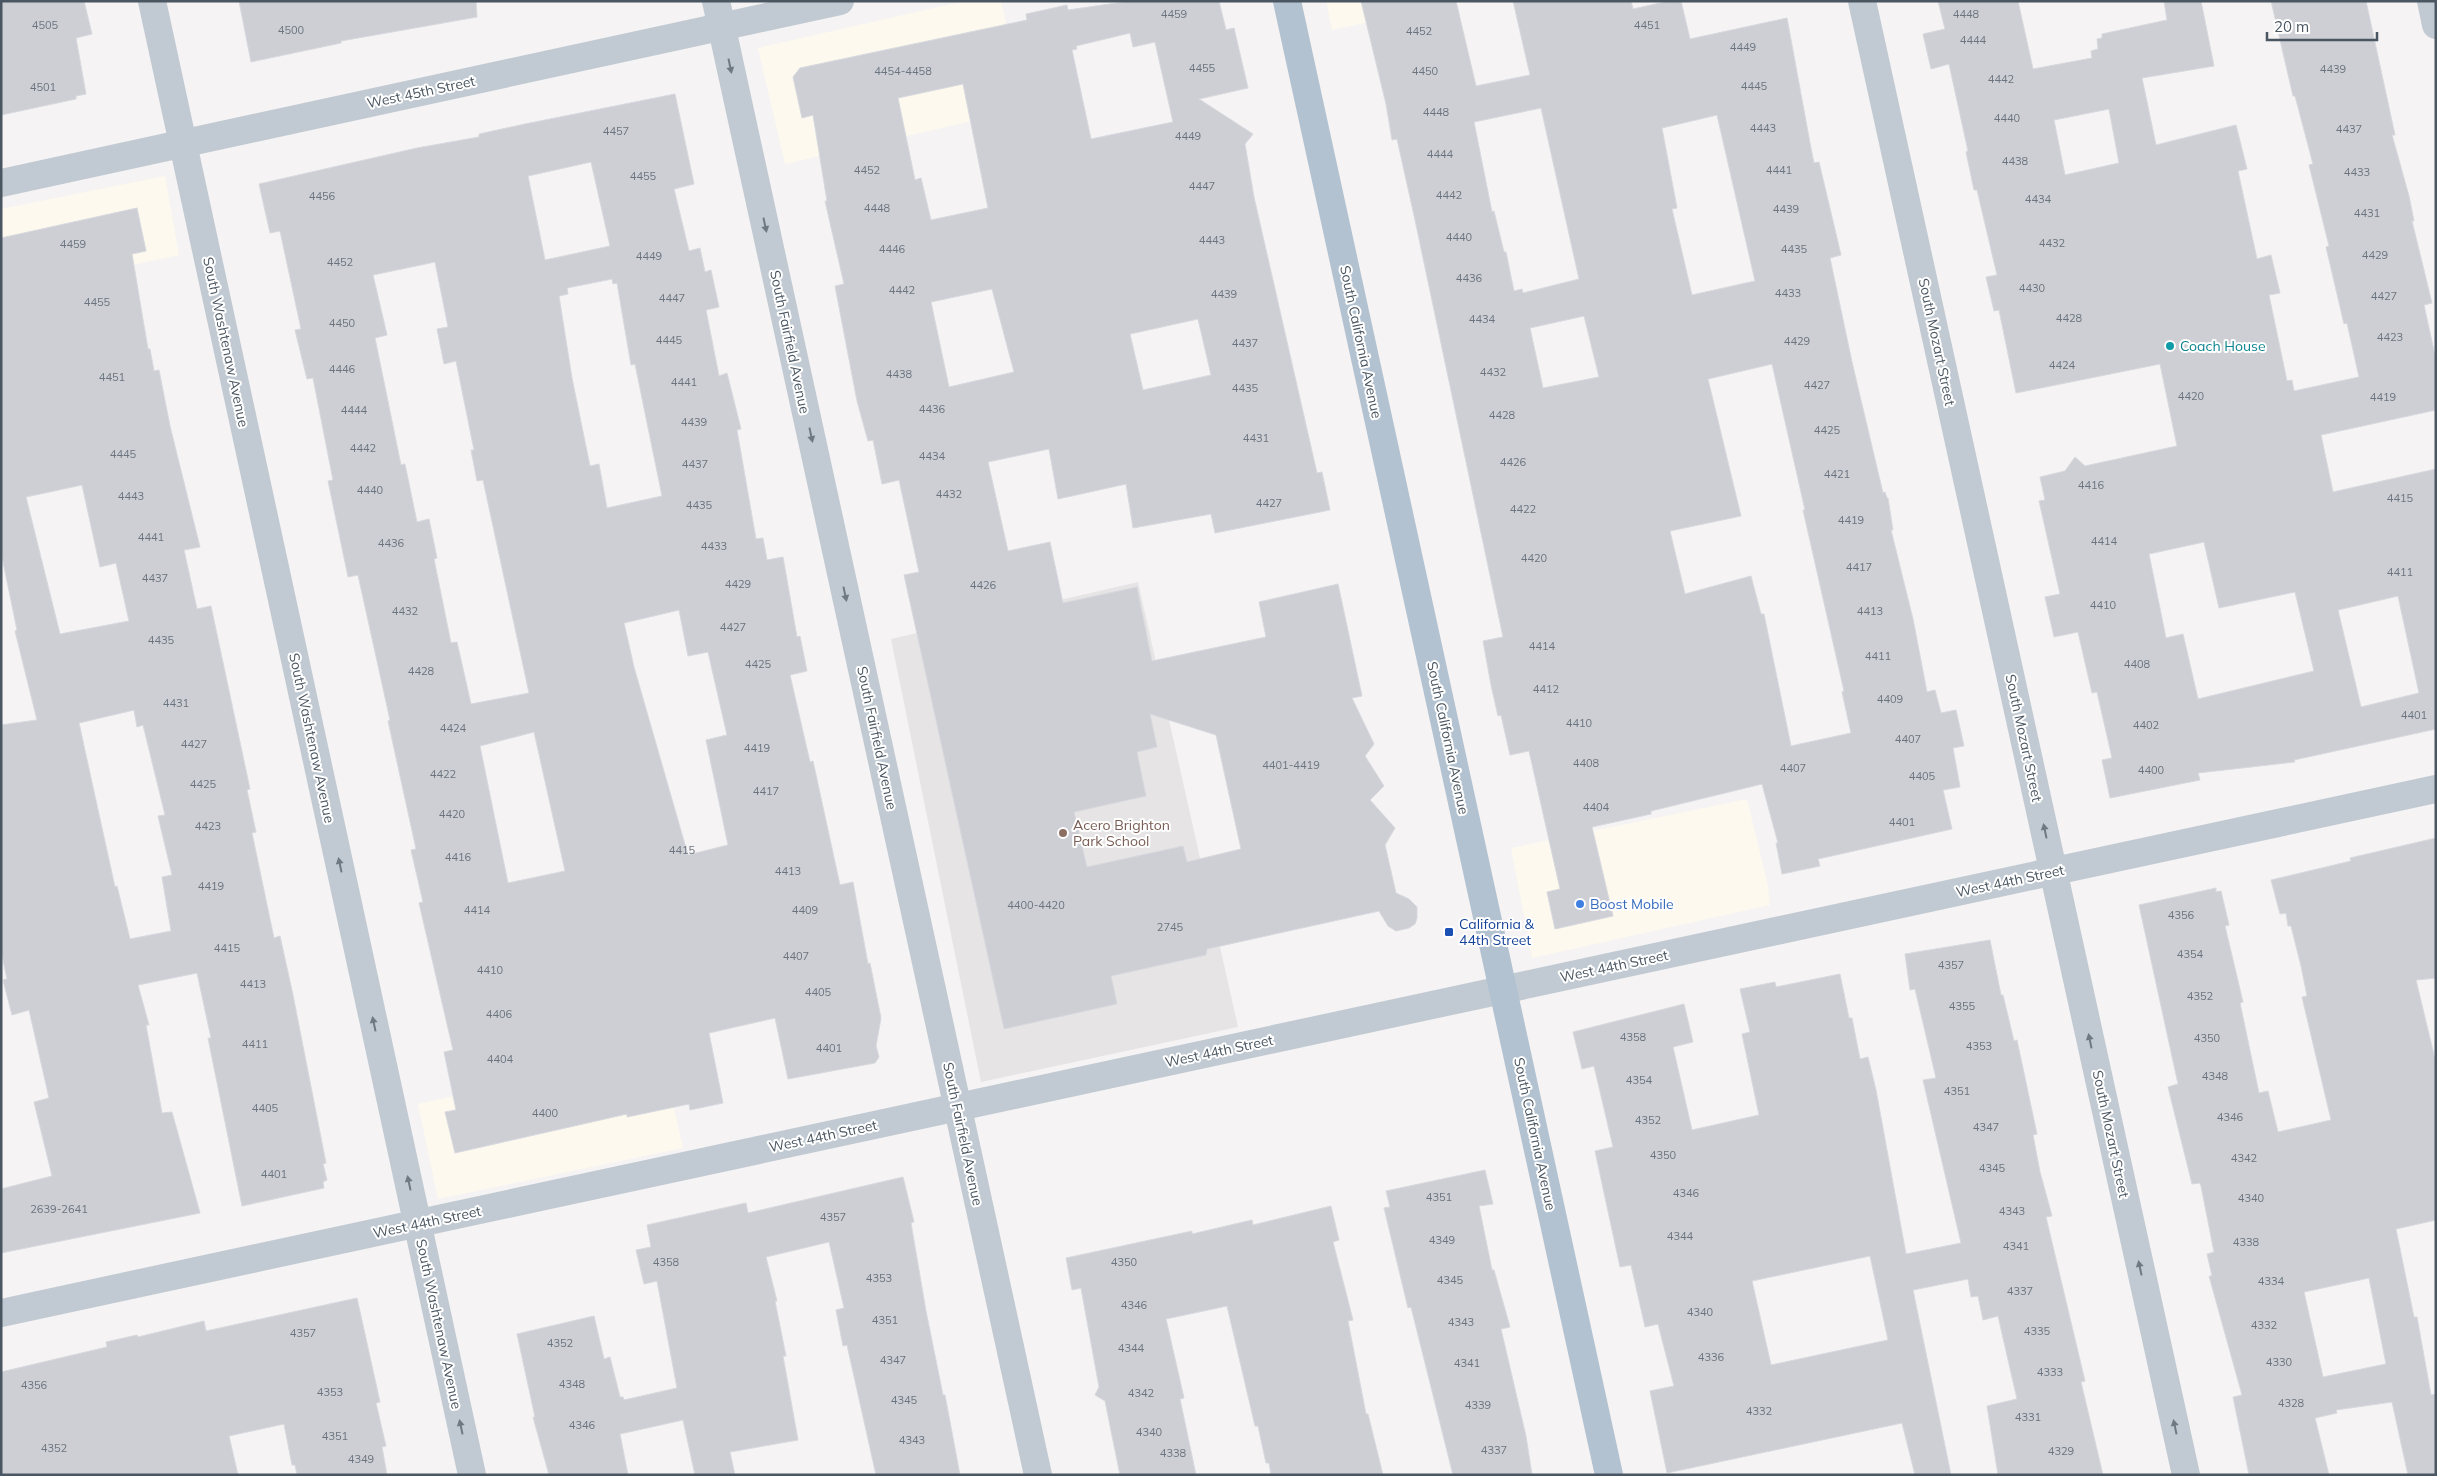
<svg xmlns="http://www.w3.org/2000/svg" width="2437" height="1476" viewBox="0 0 2437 1476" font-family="Mulish,sans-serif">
  <rect width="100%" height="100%" fill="#f5f3f3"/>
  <g fill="#fdf9ef">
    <polygon points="965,1 1001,1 1025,109 785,164 758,48"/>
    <polygon points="1326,1 1471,1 1332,30"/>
    <polygon points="165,176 179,255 1,293 1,209"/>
    <polygon points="1747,799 1768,886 1770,905 1532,958 1511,848"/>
    <polygon points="661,1050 683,1148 438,1199 418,1104"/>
  </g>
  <polygon fill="#e6e4e5" points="1138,582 1238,1027 981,1082 891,639"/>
  <g fill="#cdcfd5" stroke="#d7d9de" fill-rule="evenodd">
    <polygon points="1,1 84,1 92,34 76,38 86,94 76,96 76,99 1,115"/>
    <polygon points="239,1 476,1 477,17 341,41 341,43 251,62"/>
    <path d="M1130,1H1219L1226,30L1234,28L1248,88L1199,99L1253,134L1245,144L1254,197L1317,473L1322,472L1330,510L1215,533L1211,514L1133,528L1126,484L1058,499L1049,449L988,462L1008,551L1050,542L1063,603L1137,587L1152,661L1266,637L1259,602L1338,584L1362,696L1352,698L1374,744L1365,756L1384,786L1370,800L1395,828L1385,845L1396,893L1409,899L1417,907V918L1415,924L1409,928L1396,931L1388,926L1379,911L1207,949L1206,955L1111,976L1117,1004L1004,1029L904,575L919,572L899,480L882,484L873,440L868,441L857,401L835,286L844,284L825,201H827L813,115L802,118L793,77L800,68L1027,20L1026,14L1067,5L1068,10ZM1130,33L1133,47L1155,42L1173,122L1091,139L1072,50L1077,49L1076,46ZM963,84L988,208L931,220L921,178L915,180L898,98ZM992,289L1014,372L949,387L931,302ZM1198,319L1211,375L1143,390L1130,334ZM1150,714L1216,735L1241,849L1187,862L1183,846L1087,867L1074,812L1146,796L1137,752L1157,747Z"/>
    <path d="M1361,1H1456L1476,86L1530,75L1513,1H1631L1633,9L1669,1H1681L1690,39L1787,18L1810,143L1814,163L1819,162L1841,255L1830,258L1852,362L1883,493L1885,492L1887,498H1888L1893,530H1891L1913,619L1927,692L1935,690L1941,713L1956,710L1964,746L1953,748L1960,787L1943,790L1952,829L1818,859L1820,866L1782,874L1776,843H1778L1762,784L1651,811V814L1592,827L1613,916L1555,929L1547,892L1560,889L1529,751L1510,755L1501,715L1498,716L1491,685L1483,641L1503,637L1415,220L1397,139L1392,140L1386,104ZM1541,108L1579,279L1523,293L1522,289L1514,291L1506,252H1504L1494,211L1492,212L1474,122ZM1717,115L1755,281L1692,295L1672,209L1677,208L1662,128ZM1584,316L1599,377L1543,388L1530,328ZM1772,364L1805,510H1803L1844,691L1842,692L1851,733L1791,746L1764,614H1761L1751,576L1685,594L1670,531L1741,516L1708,379Z"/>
    <path d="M1938,1H2018L2033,69L2092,58L2091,51L2098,49L2097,39L2102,38V34L2167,20L2164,1H2201L2214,66L2142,78L2156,145L2236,125L2247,169L2238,171L2257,259L2271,255L2280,293L2269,295L2287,381L2292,380L2294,391L2359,377L2347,323L2344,324L2326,247L2329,246L2309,165L2313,164L2295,96H2293L2271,1H2366L2395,135H2392L2409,196L2414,221H2412L2432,303L2424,305L2436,360V410L2321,435L2333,492L2436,469V729L2294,760L2295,762L2198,773L2200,780L2110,798L2102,760L2112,758L2097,692L2092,693L2078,632L2054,637L2045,597L2060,594L2039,501L2045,500L2040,477L2065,471L2075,457L2085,466L2177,446L2160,364L2016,393L1999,310L1994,311L1986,277L1997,275L1977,190H1974L1966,152L1968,151L1949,64L1931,69L1923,34L1945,29ZM2109,109L2119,163L2065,175L2054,120ZM2204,542L2219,608L2295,592L2314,671L2198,699L2183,634L2166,638L2149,554ZM2398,596L2419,693L2361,707L2338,610Z"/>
    <path d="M675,94L694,184L674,189L689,251L700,248L705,272L711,270L719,307L706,310L719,376L727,373L741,429L737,430L756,539L763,538L767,560L783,557L797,637L800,636L807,671L790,675L810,762L813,761L840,885L853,882L868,964L870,963L881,1018L876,1046L879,1057L875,1063L788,1079L775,1018L709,1033L723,1103L690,1110L689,1104L627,1117V1114L455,1153L445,1112L456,1110L444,1052L453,1050L419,903L423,902L411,850L416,849L388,721L390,720L358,575L348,577L328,481L333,480L313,378L307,379L295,330L301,329L280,231L270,233L259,184L417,148L479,137V134L525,124ZM591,162L610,246L545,260L528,176ZM435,262L448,327L437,329L444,364L456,361L474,450H471L477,481L483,480L529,693L471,704L457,642L451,643L434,559L437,558L429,519L417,522L405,464L401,465L375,338L387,335L373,275ZM612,279L613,284L617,283L631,365L635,364L662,496L607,508L599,464L590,466L572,378L559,296L568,294L567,288ZM679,610L688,656L708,652L727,735L706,740L728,845L688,855L634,667L624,623ZM534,732L565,871L508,883L480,746Z"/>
    <path d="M137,208L146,251L132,254L148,349H150L154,371L159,370L170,426L200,547L184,550L197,609L211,606L250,789L247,790L256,832L252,833L274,938L280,936L293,995L326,1163L323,1164L327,1180L323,1182L324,1188L242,1206L208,1038H211L197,973L138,985L149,1025H146L162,1113L172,1112L200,1213L1,1253V1189L52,1176L34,1102L49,1098L29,1010L12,1015L3,980L7,979L1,951V725L37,720L15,631L17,630L1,552V238ZM82,485L100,567L116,563L129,621L60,634L26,497ZM134,710L137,727L143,725L165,815L158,816L172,875L162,877L171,931L130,939L117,886L115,887L79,723Z"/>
    <path d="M2436,838V978L2416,980L2436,1063V1220L2396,1229L2414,1317H2417L2431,1395L2436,1394V1475H2408L2392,1402L2336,1410L2337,1413L2315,1418L2329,1475H2249L2233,1397L2242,1395L2209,1276H2212L2207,1254L2214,1252L2201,1186L2200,1183L2192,1184L2168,1087L2178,1084L2139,905L2216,888V892L2221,891L2229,925L2225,926L2243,1002L2240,1003L2259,1093L2268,1091L2278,1132L2331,1120L2302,997L2307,996L2301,966L2291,926H2288L2286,913L2280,914L2271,880L2351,861L2350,858ZM2369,1278L2386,1364L2323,1377L2304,1292Z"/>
    <path d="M1990,940L2001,995H2003L2014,1041L2017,1040L2037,1134L2033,1135L2040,1172L2052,1216L2046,1217L2085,1381L2081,1382L2103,1475H1998L1987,1406L2017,1399L1998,1316L1983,1320L1978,1296L1971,1297L1968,1279L1913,1290L1951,1475H1915L1902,1423L1667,1473L1650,1391L1674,1386L1658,1324L1645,1327L1631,1265L1620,1267L1595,1151L1613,1147L1594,1066L1582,1069L1573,1032L1684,1004L1693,1042L1673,1047L1692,1130L1759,1115L1742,1034L1750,1032L1740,989L1775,982L1776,987L1840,974L1849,1018H1852L1860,1059L1868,1057L1876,1090L1906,1254L1961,1243L1923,1080L1936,1078L1915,989L1910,990L1905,954ZM1870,1256L1888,1340L1771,1365L1752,1281Z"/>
    <polygon points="1485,1170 1493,1204 1479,1206 1492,1270 1494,1270 1510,1327 1501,1329 1526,1436 1532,1475 1453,1475 1411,1307 1408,1308 1384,1208 1390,1207 1386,1191"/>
    <polygon points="903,1177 914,1222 911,1223 926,1311 943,1395 945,1395 960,1475 876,1475 847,1345 843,1346 836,1310 844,1308 829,1242 766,1257 777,1301 775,1301 786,1356 783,1356 798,1440 730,1452 735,1475 695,1475 683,1420 620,1434 628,1475 549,1475 533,1417 535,1417 517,1334 594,1316 604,1359 610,1357 620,1397 623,1397 624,1400 677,1388 657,1281 644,1284 636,1250 651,1247 647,1225 746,1203 748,1213"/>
    <polygon points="1331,1206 1339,1240 1333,1242 1353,1320 1348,1321 1366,1414 1368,1414 1383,1475 1271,1475 1269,1463 1266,1463 1258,1426 1255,1426 1227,1306 1166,1319 1184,1398 1180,1399 1196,1475 1120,1475 1105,1401 1095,1395 1099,1387 1081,1288 1072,1290 1066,1258 1192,1231 1192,1234 1252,1220 1253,1225"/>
    <polygon points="357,1298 380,1402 376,1403 386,1446 382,1447 387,1475 297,1475 295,1465 292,1465 284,1424 229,1436 238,1475 1,1475 1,1372 107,1347 106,1342 137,1335 138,1337 204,1321 206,1331"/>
  </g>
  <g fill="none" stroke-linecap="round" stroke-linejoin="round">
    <g stroke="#c1cad2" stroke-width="28">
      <polyline points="152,1 472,1475"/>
      <polyline points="716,1 1038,1475"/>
      <polyline points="1862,1 2186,1475"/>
      <polyline points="2431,1 2436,25"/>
      <polyline points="1,183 840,1"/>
      <polyline points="1,1313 2436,789"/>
    </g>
    <polyline stroke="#b3c2d1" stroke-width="28" points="1287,1 1609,1475"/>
  </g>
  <defs><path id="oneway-solid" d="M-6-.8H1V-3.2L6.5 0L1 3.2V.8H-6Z" transform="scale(1.25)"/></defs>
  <g fill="#6e7983">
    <use href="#oneway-solid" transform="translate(730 66) rotate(78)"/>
    <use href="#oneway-solid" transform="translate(765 225) rotate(78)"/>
    <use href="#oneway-solid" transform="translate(811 435) rotate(78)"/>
    <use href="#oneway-solid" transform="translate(845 594) rotate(78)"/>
    <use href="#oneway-solid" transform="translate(2045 831) rotate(-102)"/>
    <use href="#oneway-solid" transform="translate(340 865) rotate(-102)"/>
    <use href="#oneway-solid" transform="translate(374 1024) rotate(-102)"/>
    <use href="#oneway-solid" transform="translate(2090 1041) rotate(-102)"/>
    <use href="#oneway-solid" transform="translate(409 1183) rotate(-102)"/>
    <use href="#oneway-solid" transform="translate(2140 1268) rotate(-102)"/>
    <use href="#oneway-solid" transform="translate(461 1427) rotate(-102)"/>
    <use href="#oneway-solid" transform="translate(2175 1427) rotate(-102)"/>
  </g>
  <circle fill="#0f9aa8" stroke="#fff" stroke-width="2" cx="2170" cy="346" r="5"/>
  <circle fill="#8d6e63" stroke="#fff" stroke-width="2" cx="1063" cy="833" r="5"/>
  <circle fill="#3f7fe0" stroke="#fff" stroke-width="2" cx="1580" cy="904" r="5"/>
  <rect fill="#1a4fb4" stroke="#fff" stroke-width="2" x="1444" y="927" width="10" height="10" rx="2.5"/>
  <g text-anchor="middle" stroke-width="4" stroke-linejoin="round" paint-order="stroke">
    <g font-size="11" fill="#6b747e">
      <text x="1174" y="18">4459</text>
      <text x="1966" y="18">4448</text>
      <text x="45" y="29">4505</text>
      <text x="1647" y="29">4451</text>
      <text x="291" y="34">4500</text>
      <text x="1419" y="35">4452</text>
      <text x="1973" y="44">4444</text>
      <text x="1743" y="51">4449</text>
      <text x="1202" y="72">4455</text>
      <text x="2333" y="73">4439</text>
      <text x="903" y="75">4454-4458</text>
      <text x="1425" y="75">4450</text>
      <text x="2001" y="83">4442</text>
      <text x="1754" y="90">4445</text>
      <text x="43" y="91">4501</text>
      <text x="1436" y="116">4448</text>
      <text x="2007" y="122">4440</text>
      <text x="1763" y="132">4443</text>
      <text x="2349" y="133">4437</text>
      <text x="616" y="135">4457</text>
      <text x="1188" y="140">4449</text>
      <text x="1440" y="158">4444</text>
      <text x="2015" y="165">4438</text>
      <text x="867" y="174">4452</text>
      <text x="1779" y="174">4441</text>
      <text x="2357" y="176">4433</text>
      <text x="643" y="180">4455</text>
      <text x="1202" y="190">4447</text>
      <text x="1449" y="199">4442</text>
      <text x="322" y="200">4456</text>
      <text x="2038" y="203">4434</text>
      <text x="877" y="212">4448</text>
      <text x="1786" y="213">4439</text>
      <text x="2367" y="217">4431</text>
      <text x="1459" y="241">4440</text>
      <text x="1212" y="244">4443</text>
      <text x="2052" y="247">4432</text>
      <text x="73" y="248">4459</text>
      <text x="892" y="253">4446</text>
      <text x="1794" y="253">4435</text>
      <text x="2375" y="259">4429</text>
      <text x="649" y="260">4449</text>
      <text x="340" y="266">4452</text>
      <text x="1469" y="282">4436</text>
      <text x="2032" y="292">4430</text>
      <text x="902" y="294">4442</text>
      <text x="1788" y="297">4433</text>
      <text x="1224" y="298">4439</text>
      <text x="2384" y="300">4427</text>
      <text x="672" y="302">4447</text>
      <text x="97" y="306">4455</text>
      <text x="2069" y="322">4428</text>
      <text x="1482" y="323">4434</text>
      <text x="342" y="327">4450</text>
      <text x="2390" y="341">4423</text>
      <text x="669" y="344">4445</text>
      <text x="1797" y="345">4429</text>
      <text x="1245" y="347">4437</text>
      <text x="2062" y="369">4424</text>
      <text x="342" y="373">4446</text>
      <text x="1493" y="376">4432</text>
      <text x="899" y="378">4438</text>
      <text x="112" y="381">4451</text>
      <text x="684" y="386">4441</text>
      <text x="1817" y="389">4427</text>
      <text x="1245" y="392">4435</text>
      <text x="2191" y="400">4420</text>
      <text x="2383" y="401">4419</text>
      <text x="932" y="413">4436</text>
      <text x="354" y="414">4444</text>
      <text x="1502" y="419">4428</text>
      <text x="694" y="426">4439</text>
      <text x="1827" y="434">4425</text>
      <text x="1256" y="442">4431</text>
      <text x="363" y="452">4442</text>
      <text x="123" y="458">4445</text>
      <text x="932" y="460">4434</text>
      <text x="1513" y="466">4426</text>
      <text x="695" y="468">4437</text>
      <text x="1837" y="478">4421</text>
      <text x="2091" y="489">4416</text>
      <text x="370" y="494">4440</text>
      <text x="949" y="498">4432</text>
      <text x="131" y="500">4443</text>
      <text x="2400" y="502">4415</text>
      <text x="1269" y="507">4427</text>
      <text x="699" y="509">4435</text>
      <text x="1523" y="513">4422</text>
      <text x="1851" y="524">4419</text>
      <text x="151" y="541">4441</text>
      <text x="2104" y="545">4414</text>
      <text x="391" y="547">4436</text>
      <text x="714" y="550">4433</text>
      <text x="1534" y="562">4420</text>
      <text x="1859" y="571">4417</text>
      <text x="2400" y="576">4411</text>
      <text x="155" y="582">4437</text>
      <text x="738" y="588">4429</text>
      <text x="983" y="589">4426</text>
      <text x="2103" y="609">4410</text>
      <text x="405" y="615">4432</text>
      <text x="1870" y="615">4413</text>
      <text x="733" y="631">4427</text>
      <text x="161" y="644">4435</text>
      <text x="1542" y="650">4414</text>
      <text x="1878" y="660">4411</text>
      <text x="758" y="668">4425</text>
      <text x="2137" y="668">4408</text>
      <text x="421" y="675">4428</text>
      <text x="1546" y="693">4412</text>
      <text x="1890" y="703">4409</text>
      <text x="176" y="707">4431</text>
      <text x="2414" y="719">4401</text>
      <text x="1579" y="727">4410</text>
      <text x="2146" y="729">4402</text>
      <text x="453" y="732">4424</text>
      <text x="1908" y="743">4407</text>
      <text x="194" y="748">4427</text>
      <text x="757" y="752">4419</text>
      <text x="1586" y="767">4408</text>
      <text x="1291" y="769">4401-4419</text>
      <text x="1793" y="772">4407</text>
      <text x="2151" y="774">4400</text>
      <text x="443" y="778">4422</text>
      <text x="1922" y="780">4405</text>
      <text x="203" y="788">4425</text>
      <text x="766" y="795">4417</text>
      <text x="1596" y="811">4404</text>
      <text x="452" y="818">4420</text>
      <text x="1902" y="826">4401</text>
      <text x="208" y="830">4423</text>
      <text x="682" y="854">4415</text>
      <text x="458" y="861">4416</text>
      <text x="788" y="875">4413</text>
      <text x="211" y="890">4419</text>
      <text x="1036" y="909">4400-4420</text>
      <text x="477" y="914">4414</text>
      <text x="805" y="914">4409</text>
      <text x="2181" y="919">4356</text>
      <text x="1170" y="931">2745</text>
      <text x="227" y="952">4415</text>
      <text x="2190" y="958">4354</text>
      <text x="796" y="960">4407</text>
      <text x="1951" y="969">4357</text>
      <text x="490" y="974">4410</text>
      <text x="253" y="988">4413</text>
      <text x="818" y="996">4405</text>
      <text x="2200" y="1000">4352</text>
      <text x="1962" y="1010">4355</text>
      <text x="499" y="1018">4406</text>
      <text x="1633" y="1041">4358</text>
      <text x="2207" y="1042">4350</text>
      <text x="255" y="1048">4411</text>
      <text x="1979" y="1050">4353</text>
      <text x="829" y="1052">4401</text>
      <text x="500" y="1063">4404</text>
      <text x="2215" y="1080">4348</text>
      <text x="1639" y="1084">4354</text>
      <text x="1957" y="1095">4351</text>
      <text x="265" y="1112">4405</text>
      <text x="545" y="1117">4400</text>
      <text x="2230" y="1121">4346</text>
      <text x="1648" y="1124">4352</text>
      <text x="1986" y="1131">4347</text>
      <text x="1663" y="1159">4350</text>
      <text x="2244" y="1162">4342</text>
      <text x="1992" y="1172">4345</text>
      <text x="274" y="1178">4401</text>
      <text x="1686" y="1197">4346</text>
      <text x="1439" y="1201">4351</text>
      <text x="2251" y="1202">4340</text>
      <text x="59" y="1213">2639-2641</text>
      <text x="2012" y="1215">4343</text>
      <text x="833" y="1221">4357</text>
      <text x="1680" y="1240">4344</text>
      <text x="1442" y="1244">4349</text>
      <text x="2246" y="1246">4338</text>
      <text x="2016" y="1250">4341</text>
      <text x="666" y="1266">4358</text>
      <text x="1124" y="1266">4350</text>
      <text x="879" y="1282">4353</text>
      <text x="1450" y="1284">4345</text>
      <text x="2271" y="1285">4334</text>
      <text x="2020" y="1295">4337</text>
      <text x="1134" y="1309">4346</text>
      <text x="1700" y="1316">4340</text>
      <text x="885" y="1324">4351</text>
      <text x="1461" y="1326">4343</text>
      <text x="2264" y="1329">4332</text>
      <text x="2037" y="1335">4335</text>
      <text x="303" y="1337">4357</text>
      <text x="560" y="1347">4352</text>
      <text x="1131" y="1352">4344</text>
      <text x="1711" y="1361">4336</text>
      <text x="893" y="1364">4347</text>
      <text x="2279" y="1366">4330</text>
      <text x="1467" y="1367">4341</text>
      <text x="2050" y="1376">4333</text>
      <text x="572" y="1388">4348</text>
      <text x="34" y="1389">4356</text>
      <text x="330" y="1396">4353</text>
      <text x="1141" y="1397">4342</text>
      <text x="904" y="1404">4345</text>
      <text x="2291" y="1407">4328</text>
      <text x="1478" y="1409">4339</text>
      <text x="1759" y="1415">4332</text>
      <text x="2028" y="1421">4331</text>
      <text x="582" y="1429">4346</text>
      <text x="1149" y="1436">4340</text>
      <text x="335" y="1440">4351</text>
      <text x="912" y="1444">4343</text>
      <text x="54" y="1452">4352</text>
      <text x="1494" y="1454">4337</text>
      <text x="2061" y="1455">4329</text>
      <text x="1173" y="1457">4338</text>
      <text x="361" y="1463">4349</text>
    </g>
    <g font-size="14" fill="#4a5661" stroke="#fff">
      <text transform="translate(421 92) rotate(-12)" y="5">West 45th Street</text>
      <text transform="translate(226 342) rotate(78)" y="5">South Washtenaw Avenue</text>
      <text transform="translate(790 342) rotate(78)" y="5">South Fairfield Avenue</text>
      <text transform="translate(1361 342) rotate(78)" y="5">South California Avenue</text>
      <text transform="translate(1937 342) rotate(78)" y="5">South Mozart Street</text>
      <text transform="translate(312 738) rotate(78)" y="5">South Washtenaw Avenue</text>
      <text transform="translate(877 738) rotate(78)" y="5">South Fairfield Avenue</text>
      <text transform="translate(1448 738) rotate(78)" y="5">South California Avenue</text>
      <text transform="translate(2024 738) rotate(78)" y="5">South Mozart Street</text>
      <text transform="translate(2010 881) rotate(-12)" y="5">West 44th Street</text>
      <text transform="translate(1614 966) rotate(-12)" y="5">West 44th Street</text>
      <text transform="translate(1219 1051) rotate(-12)" y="5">West 44th Street</text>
      <text transform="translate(963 1134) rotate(78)" y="5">South Fairfield Avenue</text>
      <text transform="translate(1535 1134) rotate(78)" y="5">South California Avenue</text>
      <text transform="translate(2111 1134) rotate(78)" y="5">South Mozart Street</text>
      <text transform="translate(823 1136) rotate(-12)" y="5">West 44th Street</text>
      <text transform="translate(427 1222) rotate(-12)" y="5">West 44th Street</text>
      <text transform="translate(439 1324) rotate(78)" y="5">South Washtenaw Avenue</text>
    </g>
    <g font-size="14" fill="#0d838f" stroke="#fff" text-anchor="start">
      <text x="2180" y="351">Coach House</text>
    </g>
    <g font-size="14" fill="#785e54" stroke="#fff" text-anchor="start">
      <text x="1073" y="830">Acero Brighton<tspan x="1073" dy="16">Park School</tspan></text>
    </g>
    <g font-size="14" fill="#366cbe" stroke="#fff" text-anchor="start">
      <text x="1590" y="909">Boost Mobile</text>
    </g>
    <g font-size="14" fill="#164399" stroke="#fff" text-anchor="start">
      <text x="1459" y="929">California &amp;<tspan x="1459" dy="16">44th Street</tspan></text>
    </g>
  </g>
  <rect width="2437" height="1476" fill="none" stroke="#4a5661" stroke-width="5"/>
  <path d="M2267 32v8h110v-8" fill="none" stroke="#4a5661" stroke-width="2.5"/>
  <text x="2274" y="32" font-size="15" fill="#4a5661" stroke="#ffffff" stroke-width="4" paint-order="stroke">20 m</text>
</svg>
